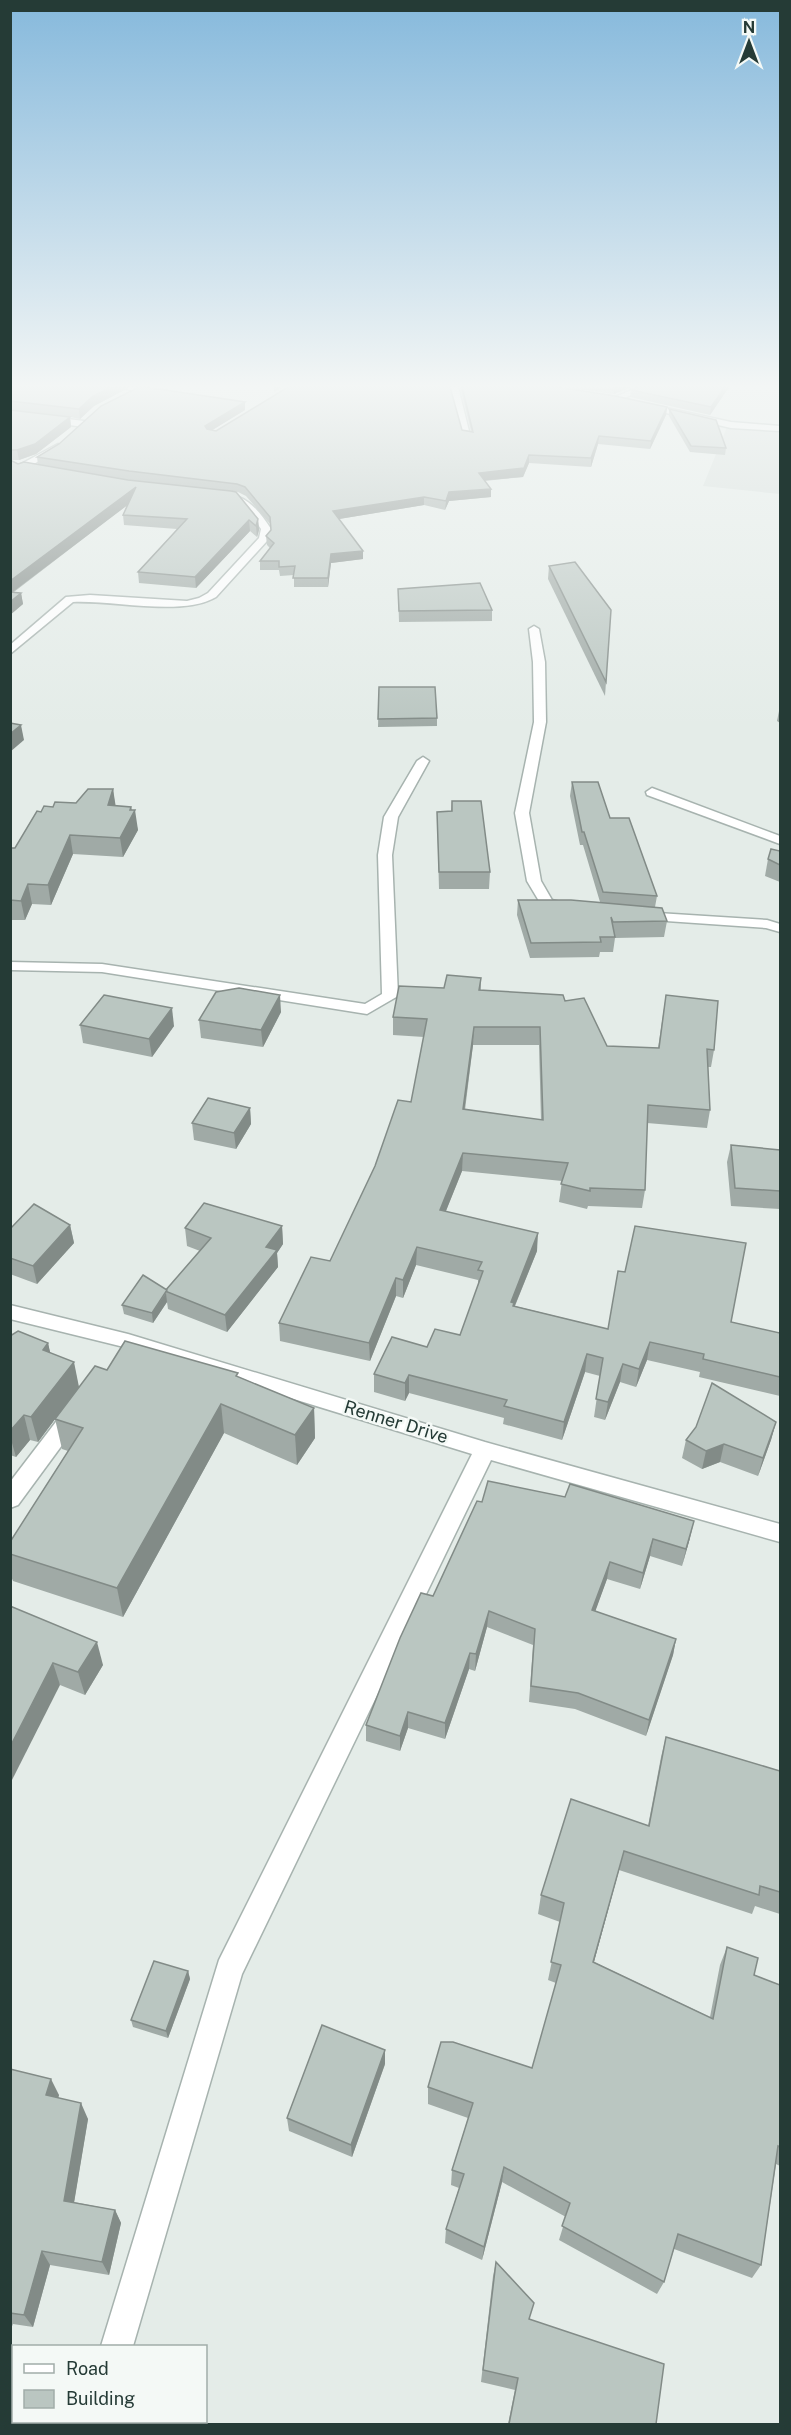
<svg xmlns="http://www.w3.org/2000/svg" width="791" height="2435" viewBox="0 0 791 2435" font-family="'Public Sans',sans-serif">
  <rect width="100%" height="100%" fill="#e4ece8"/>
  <polygon fill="#d2dbd7" points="727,427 780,432 780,494 703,486"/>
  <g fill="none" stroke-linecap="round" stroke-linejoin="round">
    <defs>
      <g id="street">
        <polygon points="117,387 137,387 144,390 140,392"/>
        <polygon points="450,387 458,387 471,439 464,437"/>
        <polygon points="638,387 649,387 618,401 611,399"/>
        <polygon points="643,403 731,422 780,426 780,431 731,428 640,407 639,405"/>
        <polygon points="10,412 84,421 88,424 84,427 10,417"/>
        <polygon points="58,444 62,447 61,449 10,477 10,470"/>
        <path d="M218,491C245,495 257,507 271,529L267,541L216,597C183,617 113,600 73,602L10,654V645L66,597L90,595L187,601L199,598L208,593L259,538L261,529C248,509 238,501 215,496V492Z"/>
        <polygon points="534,626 539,629 545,662 546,722 529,813 541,881 552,900 572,905 574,908 572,911 567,912 542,906 527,881 515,813 534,722 533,662 529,629"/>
        <polygon points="423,757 429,761 398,817 392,855 398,996 367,1014 102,972 10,970 10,962 102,964 365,1004 382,994 378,855 384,817 417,761"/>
        <polygon points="652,788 780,836 780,844 647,795 646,792"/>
        <polygon points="642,912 767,920 780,924 780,932 766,928 637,919 635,916"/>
        <polygon points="10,1305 128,1334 485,1442 780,1524 780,1542 491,1460 242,1974 133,2346 101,2346 219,1960 472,1454 128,1348 10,1319"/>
        <polygon points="72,1408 79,1410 82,1416 79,1422 18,1505 10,1508 10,1482 65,1410"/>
        <rect x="78" y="2422" width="32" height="2"/>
      </g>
    </defs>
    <use href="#street" stroke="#a7b3af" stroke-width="3"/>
    <use href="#street" fill="#fff" fill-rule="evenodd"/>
  </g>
  <g fill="#a0aaa6" fill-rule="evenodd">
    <polygon points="10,387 130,387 94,406 80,419 70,417 71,427 36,454 19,460 11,460 18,464 38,465 37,457 245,410 212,430 462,430 471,431 460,387 557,387 667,407 666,415 650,449 598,444 591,467 529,463 523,477 485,481 491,497 449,501 445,510 424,505 339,519 363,551 363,559 331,563 328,587 294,587 294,575 280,576 279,570 260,570 260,561 270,548 267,545 266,536 271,530 271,525 246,496 238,492 233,491 258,519 259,530 257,537 250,531 196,588 139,583 138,572 177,529 124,525 123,515 127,505 14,592 21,593 23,604 10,615"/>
    <polygon points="562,387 631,387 614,394"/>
    <polygon points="637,387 729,387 710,415 630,397 631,390"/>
    <polygon points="669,409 726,448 725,455 690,452 669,416"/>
    <polygon points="549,566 606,682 605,696 548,579"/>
    <polygon points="398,589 492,610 492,621 399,622"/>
    <polygon points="379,687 437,718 437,726 378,727"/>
    <polygon points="780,706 780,723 777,721"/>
    <polygon points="572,782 610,818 657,896 655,907 667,921 664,937 615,938 613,952 600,952 599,957 530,958 517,915 518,900 600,902 583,845 580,845 570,796"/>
    <polygon points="113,789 115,806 131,807 138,830 123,857 73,854 51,905 32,904 25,920 10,920 10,848 15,848 41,812 53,807 76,803"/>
    <polygon points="452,801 490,872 489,889 439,889 437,812 451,811"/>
    <polygon points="780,851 780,882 765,876 768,859"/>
    <path d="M481,978V991L565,1001L607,1046L658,1048L666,995L714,1050L711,1067H708L710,1110L707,1128L647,1123L645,1190L642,1208L588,1206L587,1209L559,1202L562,1181L462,1171L446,1211L537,1251L515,1306L608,1329L731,1322L780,1333V1396L699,1377L700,1372L647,1360L636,1387L620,1382L605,1420L594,1417L600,1376L585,1372L562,1440L503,1424L504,1418L409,1393L405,1401L374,1392V1374L427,1347L460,1335L478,1287V1280L416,1265L403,1298L396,1296L370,1361L280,1341L279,1323L330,1261L411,1102L424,1037L393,1035V1017L444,988ZM473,1045H539L541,1120L465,1110Z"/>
    <polygon points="281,1012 263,1047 201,1038 199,1020"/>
    <polygon points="80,1025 174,1026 152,1057 83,1043"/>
    <polygon points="250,1108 251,1124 236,1149 194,1140 192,1123"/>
    <polygon points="731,1145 780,1150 780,1209 731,1206 727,1162"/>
    <polygon points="70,1225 74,1243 37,1284 10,1274 10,1229"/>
    <polygon points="282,1226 283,1244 277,1253 278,1267 227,1332 168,1309 167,1302 153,1323 124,1314 122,1305 167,1290 200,1251 187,1246 185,1228"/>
    <polygon points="10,1336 48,1343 50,1353 79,1387 107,1370 239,1377 314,1408 315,1438 297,1465 224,1433 123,1617 13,1581 10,1574 10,1542 68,1451 62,1449 55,1419 38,1442 30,1440 16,1457 10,1455"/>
    <polygon points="776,1422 771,1440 758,1476 720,1462 702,1469 682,1458 686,1440 696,1427"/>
    <polygon points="482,1502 690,1538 682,1566 650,1556 640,1589 607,1579 595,1611 676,1639 673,1655 646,1736 575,1709 529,1702 533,1645 487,1627 475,1671 469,1669 445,1739 408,1728 400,1751 366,1741 366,1725"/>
    <polygon points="10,1606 103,1665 85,1695 60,1685"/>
    <polygon points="666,1737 780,1771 780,1914 755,1906 752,1914 619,1870 594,1962 710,2017 720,1965 727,1947 754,1975 780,1985 780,2166 776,2164 761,2265 752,2278 674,2249 664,2282 657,2294 559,2240 566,2217 502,2182 482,2260 445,2243 446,2229 459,2188 451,2185 452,2170 468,2118 428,2104 428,2087 532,2068 556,1983 548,1980 560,1922 538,1914 541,1895 648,1826 661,1757"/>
    <polygon points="188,1971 190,1979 168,2038 133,2027 131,2020"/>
    <polygon points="385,2064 352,2157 289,2131 287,2118"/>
    <polygon points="10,2069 59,2095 58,2098 88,2119 74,2202 115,2210 121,2223 109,2275 50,2265 33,2327 13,2324 10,2331"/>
    <polygon points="496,2262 530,2319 656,2424 508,2424 515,2390 481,2382 493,2276"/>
  </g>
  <g fill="#828b87">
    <polygon points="111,387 130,387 94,406 80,419 79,409 93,396"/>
    <polygon points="274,387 283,387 274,392"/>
    <polygon points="614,387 631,387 614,394"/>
    <polygon points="725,387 729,387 710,415 711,407"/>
    <polygon points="245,402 245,410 206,434 205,426"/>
    <polygon points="667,407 666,415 650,449 651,441"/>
    <polygon points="70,417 71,427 36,454 19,460 17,450"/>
    <polygon points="599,436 598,444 591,467 591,458"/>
    <polygon points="529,455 529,463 523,477 478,481 479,473"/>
    <polygon points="136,487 137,498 10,594 10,581"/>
    <polygon points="491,489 491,497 449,501 445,510 446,501 449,492"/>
    <polygon points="424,497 424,505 333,520 333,511"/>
    <polygon points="258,519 259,530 257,537 256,526"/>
    <polygon points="249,520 250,531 196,588 195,577"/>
    <polygon points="363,551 363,559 331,563 328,587 328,578 331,554"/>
    <polygon points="21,593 23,604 10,615 10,602"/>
    <polygon points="21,725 24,740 10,752 10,734"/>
    <polygon points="113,789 116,808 108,805"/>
    <polygon points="131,807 132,816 135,810 138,830 123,857 120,838"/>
    <polygon points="70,835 73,854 51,905 48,885"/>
    <polygon points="28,884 32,904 25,920 21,901"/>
    <polygon points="280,995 281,1012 263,1047 261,1030"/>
    <polygon points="172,1008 174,1026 152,1057 149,1039"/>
    <polygon points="474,1027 473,1045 462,1127 463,1109"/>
    <polygon points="250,1108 251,1124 236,1149 234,1133"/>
    <polygon points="463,1153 462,1171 439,1228 440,1210"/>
    <polygon points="70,1225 74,1243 37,1284 33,1266"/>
    <polygon points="282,1226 283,1244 277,1253 278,1267 227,1332 225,1315 266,1247"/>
    <polygon points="538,1233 537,1251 513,1310 511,1302"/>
    <polygon points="417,1247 416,1265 403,1298 403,1280"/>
    <polygon points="396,1278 396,1296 370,1361 369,1343"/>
    <polygon points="166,1293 167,1302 153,1323 152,1313"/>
    <polygon points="650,1342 647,1360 636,1387 639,1369"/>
    <polygon points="48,1343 54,1369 43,1350"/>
    <polygon points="587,1354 585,1372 562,1440 564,1422"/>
    <polygon points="74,1362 79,1387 38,1442 31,1417"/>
    <polygon points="623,1364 620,1382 605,1420 608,1402"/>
    <polygon points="409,1375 409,1393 405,1401 405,1383"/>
    <polygon points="221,1404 224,1433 123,1617 117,1588"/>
    <polygon points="314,1408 315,1438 297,1465 295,1435"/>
    <polygon points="24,1415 30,1440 16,1457 10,1436 10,1431"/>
    <polygon points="776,1422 771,1440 758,1476 763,1458"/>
    <polygon points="724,1444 720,1462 702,1469 706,1451"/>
    <polygon points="694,1521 690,1538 682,1566 686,1549"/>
    <polygon points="653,1539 650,1556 640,1589 643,1573"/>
    <polygon points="610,1562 607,1579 590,1626 592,1610"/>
    <polygon points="489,1611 487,1627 475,1671 476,1654"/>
    <polygon points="676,1639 673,1655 646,1736 649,1720"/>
    <polygon points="97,1642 103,1665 85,1695 78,1672"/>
    <polygon points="470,1653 469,1669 445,1739 445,1723"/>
    <polygon points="53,1663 60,1685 10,1784 10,1747"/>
    <polygon points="408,1712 408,1728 400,1751 400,1736"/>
    <polygon points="624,1851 619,1870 589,1980 593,1962"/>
    <polygon points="188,1971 190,1979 168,2038 166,2031"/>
    <polygon points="385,2050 385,2064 352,2157 351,2145"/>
    <polygon points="51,2079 59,2095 54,2111 46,2095"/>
    <polygon points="81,2103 88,2119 72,2215 64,2201"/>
    <polygon points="504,2167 502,2182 482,2260 484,2247"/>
    <polygon points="115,2210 121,2223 109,2275 102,2262"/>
    <polygon points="42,2251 50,2265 33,2327 24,2315"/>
  </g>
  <g fill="#bac6c1" stroke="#828b87" stroke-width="1.5" fill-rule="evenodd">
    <polygon points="10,387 111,387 93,396 79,409 10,401"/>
    <polygon points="139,387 145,387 245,402 205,426 207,429 216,431 288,387 450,387 462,430 473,432 462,387 557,387 615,396 667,407 651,441 599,436 591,458 529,455 524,468 479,473 491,489 449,492 446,501 424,497 333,511 363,551 331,554 328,578 293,578 295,566 279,567 279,561 260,561 274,543 266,536 271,530 270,517 245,487 237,484 129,471 37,457 59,444 101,406"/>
    <polygon points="637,387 725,387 711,407 631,390"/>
    <polygon points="669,409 716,420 726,448 691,446"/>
    <polygon points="10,410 70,417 35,444 17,450 10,450"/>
    <polygon points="10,460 18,464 24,462 128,480 231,491 236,492 258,519 256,526 249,520 195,577 138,572 187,519 123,515 136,487 10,581"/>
    <polygon points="575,562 611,610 606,682 549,566"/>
    <polygon points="480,583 492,610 399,611 398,589"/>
    <polygon points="10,592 21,593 10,602"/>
    <polygon points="379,687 435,687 437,718 378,719"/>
    <polygon points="10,723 21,725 10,734"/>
    <polygon points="572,782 598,782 610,818 629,818 657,896 603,892 584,832 582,832"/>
    <polygon points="88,789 113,789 108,805 131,807 130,810 135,810 120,838 70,835 48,885 28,884 21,901 10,900 10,848 15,848 37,811 41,812 44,806 53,807 55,802 76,803"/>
    <polygon points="452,801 481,801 490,872 439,872 437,812 452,811"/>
    <polygon points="771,849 780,851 780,865 768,859"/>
    <polygon points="518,900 571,900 662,908 667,921 613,922 611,917 615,937 600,937 601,942 531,943"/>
    <path d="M447,975L481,978L479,990L563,995L565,1001L584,998L607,1046L659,1048L666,995L718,1001L714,1050L707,1049L710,1110L648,1105L645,1190L590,1188V1191L561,1184L568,1163L463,1153L440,1210L538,1233L511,1302L514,1303L513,1306L608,1329L618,1271L625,1272L635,1226L746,1243L731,1322L780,1333V1377L703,1359L704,1354L650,1342L639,1369L623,1364L608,1402L596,1399L603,1358L587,1354L564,1422L504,1406L507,1400L409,1375L405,1383L374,1374L392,1337L427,1347L435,1329L460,1335L483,1271L478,1270L482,1262L417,1247L403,1280L396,1278L369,1343L279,1323L311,1257L330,1261L375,1166L398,1100L411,1102L427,1019L393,1017L399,986L444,988ZM474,1027H540L543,1120L463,1109Z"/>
    <polygon points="239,988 280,995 261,1030 199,1020 216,992"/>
    <polygon points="104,995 172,1008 149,1039 80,1025"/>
    <polygon points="208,1098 250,1108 234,1133 192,1123"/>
    <polygon points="731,1145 780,1150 780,1191 735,1188"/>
    <polygon points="204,1203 282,1226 266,1247 277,1250 225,1315 165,1291 211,1238 185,1228"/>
    <polygon points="34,1204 70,1225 33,1266 10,1258 10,1229"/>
    <polygon points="143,1275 167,1290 152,1313 122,1305"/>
    <polygon points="18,1331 48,1343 43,1350 74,1362 31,1417 24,1415 10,1431 10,1336"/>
    <polygon points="125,1341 238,1373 236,1376 314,1408 295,1435 221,1404 117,1588 10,1554 10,1542 83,1428 55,1419 95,1366 107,1370"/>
    <polygon points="712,1383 776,1422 763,1458 724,1444 706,1451 686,1440 696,1427"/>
    <polygon points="488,1481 565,1497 570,1484 694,1521 686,1549 653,1539 643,1573 610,1562 592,1610 676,1639 649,1720 578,1693 531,1686 535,1629 489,1611 476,1654 470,1653 445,1723 408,1712 400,1736 366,1725 400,1638 421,1593 433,1596 477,1501 482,1502"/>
    <polygon points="10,1606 97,1642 78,1672 53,1663 10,1747"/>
    <polygon points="666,1737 780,1771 780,1892 760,1886 759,1895 624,1851 593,1962 713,2019 727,1947 758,1958 754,1975 780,1985 780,2147 778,2146 761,2265 678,2234 664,2282 562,2226 570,2203 504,2167 484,2247 446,2229 464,2174 452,2170 473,2103 428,2087 441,2042 453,2042 532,2068 561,1965 551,1962 564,1903 541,1895 571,1799 649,1826"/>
    <polygon points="154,1961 188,1971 166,2031 131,2020"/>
    <polygon points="322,2025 385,2050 351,2145 287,2118"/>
    <polygon points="10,2069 51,2079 46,2095 81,2103 64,2201 115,2210 102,2262 42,2251 24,2315 10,2313"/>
    <polygon points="496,2262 534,2303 529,2319 664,2364 656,2424 509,2424 518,2378 483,2370"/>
  </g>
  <linearGradient id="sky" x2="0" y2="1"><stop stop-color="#86b9dc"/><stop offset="0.53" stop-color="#f3f6f5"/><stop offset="1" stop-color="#f3f6f5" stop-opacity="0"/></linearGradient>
  <rect width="791" height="728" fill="url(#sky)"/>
  <g text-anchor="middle" stroke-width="5" stroke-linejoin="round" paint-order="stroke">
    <g font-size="18" fill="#253b36" stroke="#f4f9f6">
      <text transform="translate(396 1422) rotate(17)" y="6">Renner Drive</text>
    </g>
  </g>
  <rect width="791" height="2435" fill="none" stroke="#253b36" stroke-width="24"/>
  <rect x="12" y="2345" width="195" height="78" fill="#f4f9f6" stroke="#a1ada9" stroke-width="1.5"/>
  <rect x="24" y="2364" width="30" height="9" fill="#ffffff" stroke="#a1ada9" stroke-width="1.5"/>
  <text x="66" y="2375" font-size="18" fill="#253b36">Road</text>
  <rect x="24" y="2390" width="30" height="18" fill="#bac6c1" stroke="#a1ada9" stroke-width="1.5"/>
  <text x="66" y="2405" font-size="18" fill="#253b36">Building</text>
  <g transform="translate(749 42)" stroke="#f4f9f6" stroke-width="4.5" paint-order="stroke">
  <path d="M0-4.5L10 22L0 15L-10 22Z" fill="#253b36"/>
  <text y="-9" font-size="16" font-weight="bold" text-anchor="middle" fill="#253b36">N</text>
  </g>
</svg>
